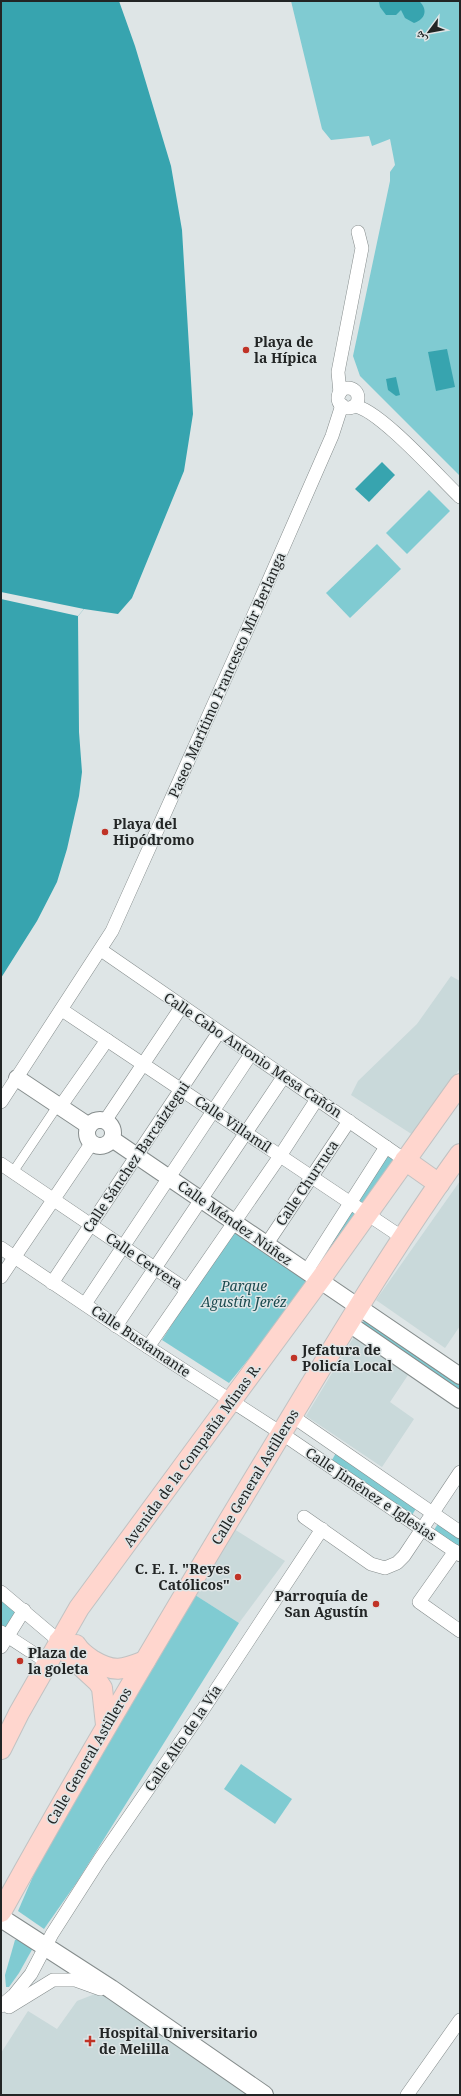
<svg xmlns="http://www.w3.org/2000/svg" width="461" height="2096" viewBox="0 0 461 2096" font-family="'Noto Serif','Noto Naskh Arabic',serif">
  <rect width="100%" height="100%" fill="#dee5e6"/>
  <g fill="#c9d9da">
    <polygon points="451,976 460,981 460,1068 413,1135 351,1095 358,1081 417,1024"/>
    <polygon points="460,1181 460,1326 445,1348 376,1300"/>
    <polygon points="355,1335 410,1372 390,1402 414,1419 382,1467 306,1416"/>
    <polygon points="234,1529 285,1561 239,1623 192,1593"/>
    <polygon points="100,1992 250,2095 1,2095 1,2053 28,2011 57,2029 77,2001"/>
  </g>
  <g fill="#80cbd2">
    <polygon points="291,1 460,1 460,476 360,376 353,356 390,181 390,172 395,165 390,139 372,146 369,136 331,140 322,129"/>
    <polygon points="429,490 450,511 407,554 386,533"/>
    <polygon points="377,544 401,569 350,618 326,593"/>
    <polygon points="389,1154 397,1160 365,1206 357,1201"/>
    <polygon points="352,1209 360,1214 320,1270 313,1266"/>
    <polygon points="232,1230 311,1283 229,1383 162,1340"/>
    <polygon points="368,1315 460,1380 460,1392 361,1325"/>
    <polygon points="337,1451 417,1507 412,1515 332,1460"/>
    <polygon points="439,1522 460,1536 460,1548 434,1530"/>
    <polygon points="192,1593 239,1623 77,1882 44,1929 18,1911 50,1837"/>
    <polygon points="1,1594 22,1611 7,1632 1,1628"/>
    <polygon points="241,1764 292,1799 275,1824 224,1789"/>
    <polygon points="22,1938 34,1946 19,1973 9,1987 6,1987 5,1975 15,1940"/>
  </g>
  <g fill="#37a4af">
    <polygon points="1,1 119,1 135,46 171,166 182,230 193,414 184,471 132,598 118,614 84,609 78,616 79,732 82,772 79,796 67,849 57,882 37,921 1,978"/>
    <path d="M419,1C428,9 426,19 414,23L405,18L401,10L396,15H386L380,7L379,2Z"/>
    <polygon points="447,349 455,387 436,391 428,352"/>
    <polygon points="396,377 400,395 396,396 388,390 386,379"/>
    <polygon points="382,462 395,475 369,502 355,489"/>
  </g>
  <polygon fill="#dee5e6" points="1,592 84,609 78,616 1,599"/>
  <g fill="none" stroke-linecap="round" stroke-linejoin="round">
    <defs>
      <polyline id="pedestrian" points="13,1172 58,1105"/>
      <g id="minor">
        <circle cx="348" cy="398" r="10"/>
        <polyline points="340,393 338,372 362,248 358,232"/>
        <path d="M354,406C378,408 440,478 460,497"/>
        <polyline points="101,950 405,1160"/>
        <polyline points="62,1010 403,1238"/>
        <polyline points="1,1102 112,931 251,621 332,436 342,405"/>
        <polyline points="60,1107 107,1040"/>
        <polyline points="105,1121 182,1006"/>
        <polyline points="1,1164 187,1290"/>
        <polyline points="266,1245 349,1121"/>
        <polyline points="1,1248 148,1347 281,1433 460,1555"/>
        <polyline points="306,1272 386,1147"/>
        <polyline points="1,1277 91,1144"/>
        <polyline points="52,1283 219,1032"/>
        <polyline points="85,1304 251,1054"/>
        <polyline points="116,1326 284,1076"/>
        <polyline points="148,1347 280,1156 317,1099"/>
        <polyline points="292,1416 460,1532"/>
        <polyline points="304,1517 371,1564 385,1568 397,1563 404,1556 460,1472"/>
        <polyline points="455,1551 419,1602 460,1631"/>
        <polyline points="1,1592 59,1641"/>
        <polyline points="1,1632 47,1662"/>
        <polyline points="1,1647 24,1610"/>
        <polyline points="1,2006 14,1995 31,1974 52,1934 100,1859 204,1708 322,1529"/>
        <polyline points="9,2007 53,1980 75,1980 100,1989"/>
        <polyline points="407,2095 460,2020"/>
      </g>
      <g id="tertiary">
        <polyline points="17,1078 89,1126"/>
        <circle cx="100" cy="1133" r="13"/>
        <polyline points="112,1139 460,1376"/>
        <polyline points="348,1323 460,1400"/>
      </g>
      <polyline id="secondary" points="1,1918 111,1989 264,2095"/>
      <g id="primary">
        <polyline points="405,1160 439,1184"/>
        <polyline points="59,1641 71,1657 98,1682 102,1688 106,1725"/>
        <path d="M76,1645C80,1652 86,1656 92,1660C114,1673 122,1670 145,1661"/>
        <polyline points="1,1749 19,1713 79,1608 325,1273 460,1084"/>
        <path d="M1,1912C82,1765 168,1621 255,1477C321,1368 386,1257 460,1154"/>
      </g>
    </defs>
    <use href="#pedestrian" stroke="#858c8c" stroke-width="10"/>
    <use href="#minor" stroke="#858c8c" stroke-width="14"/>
    <use href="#tertiary" stroke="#858c8c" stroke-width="18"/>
    <use href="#secondary" stroke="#858c8c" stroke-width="20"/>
    <use href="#primary" stroke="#c1c2c2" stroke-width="22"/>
    <use href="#pedestrian" stroke="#fff" stroke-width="9"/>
    <use href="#minor" stroke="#fff" stroke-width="13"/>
    <use href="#tertiary" stroke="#fff" stroke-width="16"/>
    <use href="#secondary" stroke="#fff" stroke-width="18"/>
    <use href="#primary" stroke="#ffd6ce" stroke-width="20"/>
  </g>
  <g fill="#c03326" stroke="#dee5e6" stroke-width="1.5">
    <circle cx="246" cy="350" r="4"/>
    <circle cx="105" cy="832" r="4"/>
    <circle cx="294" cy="1358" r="4"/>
    <circle cx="238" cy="1577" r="4"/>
    <circle cx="376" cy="1604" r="4"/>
    <circle cx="20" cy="1661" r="4"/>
    <path d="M88 2035h4v4h4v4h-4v4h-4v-4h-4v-4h4z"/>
  </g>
  <g text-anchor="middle" stroke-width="3" stroke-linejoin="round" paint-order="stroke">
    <g font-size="14" font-weight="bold" fill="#222525" stroke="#dee5e6" text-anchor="start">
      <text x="254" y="347">Playa de<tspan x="254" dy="16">la Hípica</tspan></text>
      <text x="113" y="829">Playa del<tspan x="113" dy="16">Hipódromo</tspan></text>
      <text x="302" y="1355">Jefatura de<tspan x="302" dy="16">Policía Local</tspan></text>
      <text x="230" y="1574" text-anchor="end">C. E. I. "Reyes<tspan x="230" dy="16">Católicos"</tspan></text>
      <text x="368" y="1601" text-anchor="end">Parroquía de<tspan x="368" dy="16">San Agustín</tspan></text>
      <text x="28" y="1658">Plaza de<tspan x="28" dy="16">la goleta</tspan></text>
      <text x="99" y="2038">Hospital Universitario<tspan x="99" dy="16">de Melilla</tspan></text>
    </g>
    <g font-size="14" fill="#222525" stroke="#dee5e6">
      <text transform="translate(227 675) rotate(-66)" y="5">Paseo Marítimo Francesco Mir Berlanga</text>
      <text transform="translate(253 1055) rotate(34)" y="5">Calle Cabo Antonio Mesa Cañón</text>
      <text transform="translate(233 1124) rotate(34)" y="5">Calle Villamíl</text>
      <text transform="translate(136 1157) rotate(-56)" y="5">Calle Sánchez Barcaiztegui</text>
      <text transform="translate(307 1183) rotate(-56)" y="5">Calle Churruca</text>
      <text transform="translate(235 1223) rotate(35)" y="5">Calle Méndez Núñez</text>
      <text transform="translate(144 1261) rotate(34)" y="5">Calle Cervera</text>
      <text transform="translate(141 1341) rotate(34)" y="5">Calle Bustamante</text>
      <text transform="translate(192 1455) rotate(-54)" y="5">Avenida de la Compañía Minas R.</text>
      <text transform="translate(255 1477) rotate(-59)" y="5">Calle General Astilleros</text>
      <text transform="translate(371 1494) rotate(34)" y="5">Calle Jiménez e Iglesias</text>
      <text transform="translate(183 1738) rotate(-56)" y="5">Calle Alto de la Vía</text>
      <text transform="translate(89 1756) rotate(-60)" y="5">Calle General Astilleros</text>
    </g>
    <g font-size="14" font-style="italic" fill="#1c4b50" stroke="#dee5e6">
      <text x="244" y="1291">Parque<tspan x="244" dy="16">Agustín Jeréz</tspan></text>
    </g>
  </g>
  <rect width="461" height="2096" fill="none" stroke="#222525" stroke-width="4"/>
  <g transform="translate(429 32) rotate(238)" stroke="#dee5e6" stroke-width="3" paint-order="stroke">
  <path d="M0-3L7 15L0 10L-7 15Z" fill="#222525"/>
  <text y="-6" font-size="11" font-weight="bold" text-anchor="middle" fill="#222525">ش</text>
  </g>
</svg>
